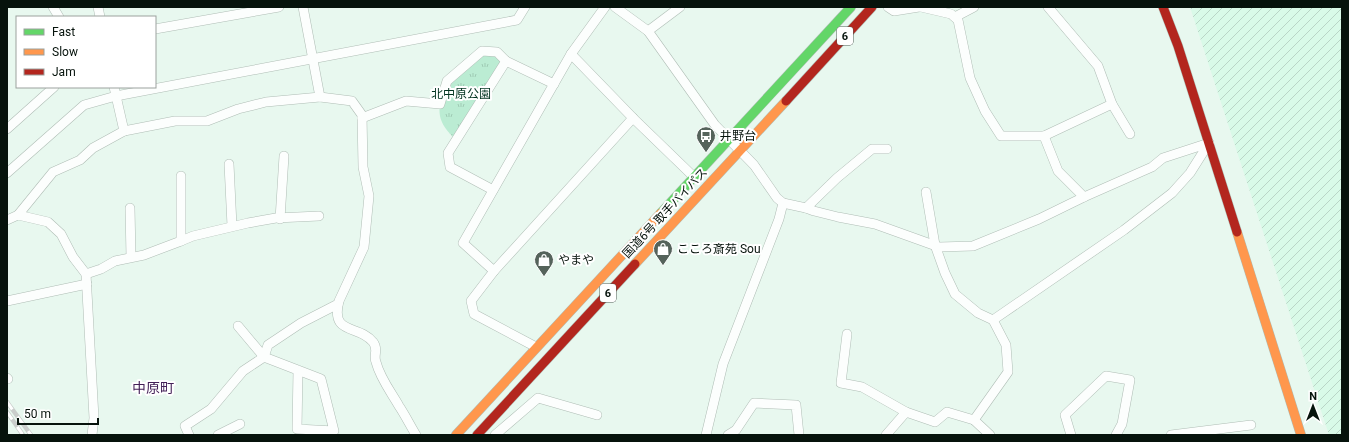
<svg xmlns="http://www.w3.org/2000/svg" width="1349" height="442" viewBox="0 0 1349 442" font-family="Roboto,'Noto Sans JP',sans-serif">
  <defs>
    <pattern id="industrial-furrows" width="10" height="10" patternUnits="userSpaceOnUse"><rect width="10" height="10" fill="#d9fae8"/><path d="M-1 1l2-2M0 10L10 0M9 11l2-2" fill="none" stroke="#b9d5c6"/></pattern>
    <pattern id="grass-tufts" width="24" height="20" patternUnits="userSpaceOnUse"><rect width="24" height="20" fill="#bbecd3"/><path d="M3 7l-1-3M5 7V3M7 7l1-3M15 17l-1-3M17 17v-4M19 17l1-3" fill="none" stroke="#9fcab4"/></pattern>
  </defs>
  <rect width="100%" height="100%" fill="#e8f8ef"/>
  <polygon fill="url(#industrial-furrows)" points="1190,7 1342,7 1342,435 1329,435"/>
  <path fill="url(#grass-tufts)" d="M482,51L506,61L454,138C434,118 439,109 444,83Z"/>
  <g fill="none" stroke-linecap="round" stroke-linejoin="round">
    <defs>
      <g id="street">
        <polyline points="53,7 59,17"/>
        <polyline points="98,7 100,17"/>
        <path d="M303,7L320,97L352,101L362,115L363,167L369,196L364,247L339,301C330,336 359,324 373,342C379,349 373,355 376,362C380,378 391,392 399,406C405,415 410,425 416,435"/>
        <polyline points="605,7 571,54 463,243 494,271 633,118"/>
        <polyline points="615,7 648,31 715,125 754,165 777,198 783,203 806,208 814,211 838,217 875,224 939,247 973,246 1039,219 1084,197 1152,167 1163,158 1209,143"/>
        <polyline points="888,7 894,11 919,7"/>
        <polyline points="921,7 951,14 958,20 970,78 985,111 1001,136 1044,136 1058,171 1084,197"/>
        <polyline points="955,17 974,7"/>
        <polyline points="155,29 279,7"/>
        <polyline points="648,31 680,7"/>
        <polyline points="571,54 633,118 694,177"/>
        <polyline points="1112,104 1130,134"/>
        <polyline points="362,118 406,101 440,104 447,81 482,51 497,52 506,61"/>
        <polyline points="7,129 54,87"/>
        <polyline points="124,131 175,121 207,121 238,109 266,102 320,97"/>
        <polyline points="1044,136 1112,104 1098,66 1048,7"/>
        <polyline points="229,164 232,226"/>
        <polyline points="7,173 84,105 116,96 517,20 525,7"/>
        <polyline points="181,176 181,241"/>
        <polyline points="493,190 450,167 448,153 506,61 554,84"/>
        <polyline points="926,192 935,245 945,273 955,294 978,313 993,320"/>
        <polyline points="130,208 131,257"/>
        <polyline points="806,208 837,178 872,149 887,149"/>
        <polyline points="18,215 53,172 80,160 93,148 124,131 114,87"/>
        <polyline points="280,219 284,156"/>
        <polyline points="7,220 18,215 48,222 61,234 73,257 86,274 94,418 92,435"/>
        <polyline points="494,271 471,301 474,314 536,347"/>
        <polyline points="86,274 101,269 115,261 144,255 181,241 193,236 248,223 276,218 319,216"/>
        <polyline points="7,301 87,284"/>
        <polyline points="238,326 264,357 268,345 301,323 338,304"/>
        <polyline points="847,334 841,383 862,387 906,412"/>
        <polyline points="7,378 8,379"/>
        <polyline points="974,420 990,435"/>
        <polyline points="189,435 185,426 211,409 243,371 264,357 321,379 334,431 297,429 298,370"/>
        <polyline points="218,435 240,424"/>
        <polyline points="495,435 538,398 597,415"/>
        <polyline points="706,435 723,364 779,219 783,203"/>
        <polyline points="728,435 736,430 754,403 796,405 799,435"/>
        <polyline points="886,435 906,412 935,422 947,412 974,420 1008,372 1006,345 993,320 1124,230 1172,193 1190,173 1209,143"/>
        <polyline points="1071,435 1065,415 1106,376 1130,380 1122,424 1116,435"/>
        <polyline points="1171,435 1251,425"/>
      </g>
      <polyline id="fast" points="661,213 851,7"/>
      <g id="slow">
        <polyline points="1237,232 1301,435"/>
        <polyline points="635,264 786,101"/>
        <polyline points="456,435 661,213"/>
      </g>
      <g id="jam">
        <polyline points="1163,7 1178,46 1237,232"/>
        <polyline points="786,101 872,7"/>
        <polyline points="477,435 635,264"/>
      </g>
    </defs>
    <use href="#street" stroke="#afbdb5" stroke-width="10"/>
    <use href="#fast" stroke="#afbdb5" stroke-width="10"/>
    <use href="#slow" stroke="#afbdb5" stroke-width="10"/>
    <use href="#jam" stroke="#afbdb5" stroke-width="10"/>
    <use href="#street" stroke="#fcfefd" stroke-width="9"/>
    <use href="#fast" stroke="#63d668" stroke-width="9"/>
    <use href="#slow" stroke="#ff974d" stroke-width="9"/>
    <use href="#jam" stroke="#b3261e" stroke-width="9"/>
    <defs>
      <g id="rail">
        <polyline points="7,402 31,435"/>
        <polyline points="7,412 23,435"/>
      </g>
    </defs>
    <use href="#rail" stroke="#cacecc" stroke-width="4.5"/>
    <use href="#rail" stroke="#fff" stroke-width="3" stroke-dasharray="9" stroke-linecap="butt"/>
  </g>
  <defs>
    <symbol id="bus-pin" viewBox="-11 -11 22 30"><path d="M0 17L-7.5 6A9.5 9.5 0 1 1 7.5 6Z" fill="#55635b" stroke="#fff"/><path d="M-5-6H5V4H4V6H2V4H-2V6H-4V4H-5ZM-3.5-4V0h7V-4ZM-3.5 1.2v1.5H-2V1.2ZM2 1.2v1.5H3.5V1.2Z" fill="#fff"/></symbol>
    <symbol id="shop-pin" viewBox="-11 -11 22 30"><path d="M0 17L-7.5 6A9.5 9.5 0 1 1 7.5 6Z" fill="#55635b" stroke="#fff"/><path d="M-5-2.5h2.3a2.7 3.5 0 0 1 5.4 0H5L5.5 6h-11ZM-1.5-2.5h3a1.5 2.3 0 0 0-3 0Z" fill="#fff"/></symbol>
  </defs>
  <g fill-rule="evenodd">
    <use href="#bus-pin" x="695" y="125" width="22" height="30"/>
    <use href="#shop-pin" x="652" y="238" width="22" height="30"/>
    <use href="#shop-pin" x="533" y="249" width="22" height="30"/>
  </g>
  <g text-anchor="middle" stroke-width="4" stroke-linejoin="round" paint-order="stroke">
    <g fill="#fff" stroke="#515a55" stroke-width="1">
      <rect x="837" y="27" width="16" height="18" rx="3"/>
      <rect x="600" y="284" width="16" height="18" rx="3"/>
    </g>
    <g font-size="11" font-weight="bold" fill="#06130c">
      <text x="845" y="40">6</text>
      <text x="608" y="297">6</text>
    </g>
    <g font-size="12" fill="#01321f" stroke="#fff">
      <text x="461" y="98">北中原公園</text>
    </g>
    <g font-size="12" fill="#06130c" stroke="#fff" text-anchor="start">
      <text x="720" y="140">井野台</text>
      <text x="677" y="253">こころ斎苑 Sou</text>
      <text x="558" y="264">やまや</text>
    </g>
    <g font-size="12" fill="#06130c" stroke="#fff">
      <text transform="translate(665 213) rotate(-47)" y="4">国道6号 取手バイパス</text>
    </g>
    <g font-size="14" fill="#442158" stroke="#fff">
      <text x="153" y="393">中原町</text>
    </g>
  </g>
  <rect width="1349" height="442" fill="none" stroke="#06130c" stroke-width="16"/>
  <rect x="16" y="16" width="140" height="72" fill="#ffffff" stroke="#9ba19e"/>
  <rect x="24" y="29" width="20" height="6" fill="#63d668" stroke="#9ba19e"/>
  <text x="52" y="36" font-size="12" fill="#06130c">Fast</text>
  <rect x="24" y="49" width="20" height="6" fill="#ff974d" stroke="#9ba19e"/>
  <text x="52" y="56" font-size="12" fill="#06130c">Slow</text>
  <rect x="24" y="69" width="20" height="6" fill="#b3261e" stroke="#9ba19e"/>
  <text x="52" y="76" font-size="12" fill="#06130c">Jam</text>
  <g transform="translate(1313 406)" stroke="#ffffff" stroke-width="3" paint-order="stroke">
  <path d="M0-3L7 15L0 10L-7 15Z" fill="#06130c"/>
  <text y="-6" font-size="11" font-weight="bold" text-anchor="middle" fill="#06130c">N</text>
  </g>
  <path d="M18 418v6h80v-6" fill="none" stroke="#06130c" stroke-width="2"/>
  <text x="24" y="418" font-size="12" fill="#06130c" stroke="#ffffff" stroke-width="3" paint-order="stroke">50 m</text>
</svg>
